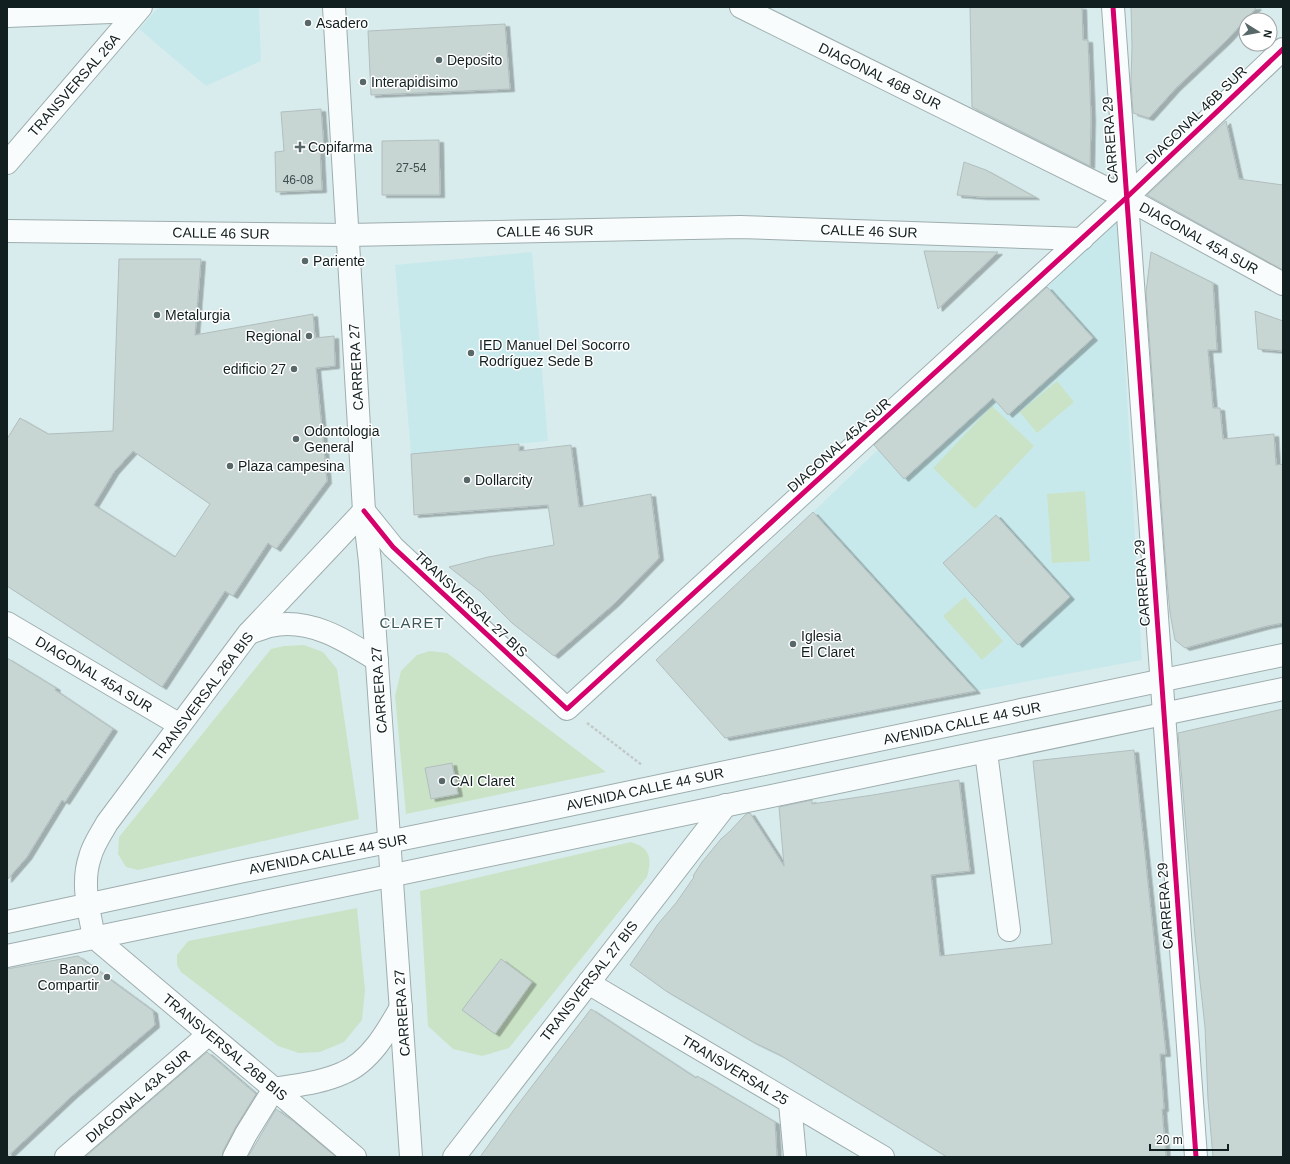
<svg xmlns="http://www.w3.org/2000/svg" width="1290" height="1164" viewBox="0 0 1290 1164" font-family="Arial,sans-serif">
  <defs>
    <filter id="shadow"><feDropShadow dx="4.5" dy="2.5" stdDeviation="0" flood-color="#0004"/></filter>
  </defs>
  <rect width="100%" height="100%" fill="#d9eced"/>
  <g fill="#c8e9eb">
    <polygon points="159,7 259,7 261,61 206,86 139,29"/>
    <polygon points="1117,220 1142,660 976,691 813,512"/>
    <polygon points="532,252 548,441 411,454 395,265"/>
  </g>
  <g fill="#cae3c6">
    <polygon points="1057,381 1074,402 1037,433 1020,412"/>
    <polygon points="992,406 1034,446 975,509 933,468"/>
    <polygon points="1085,491 1090,561 1052,563 1047,494"/>
    <polygon points="965,597 1003,641 982,660 943,616"/>
    <polygon points="304,645 323,652 337,669 359,819 138,870 126,867 118,854 119,837 271,649 284,646"/>
    <polygon points="430,651 447,653 606,772 406,814 395,696 401,671 417,655"/>
    <path d="M631,842C651,848 652,859 647,877L509,1048L482,1056L453,1049L428,1026L420,891Z"/>
    <polygon points="357,908 365,990 362,1020 344,1042 320,1052 299,1053 278,1046 181,972 177,965 177,955 188,941"/>
  </g>
  <g fill="#c7d5d3" stroke="#b1bebd" fill-rule="evenodd" filter="url(#shadow)">
    <polygon points="970,7 1082,7 1083,40 1088,40 1091,118 1090,166 972,107"/>
    <polygon points="1131,7 1257,7 1227,40 1176,88 1149,118 1133,113 1131,81 1132,46"/>
    <polygon points="505,24 510,89 371,95 368,31"/>
    <polygon points="321,109 324,149 320,150 322,190 276,192 275,152 284,151 281,112"/>
    <polygon points="1226,121 1239,179 1283,185 1283,270 1147,195"/>
    <polygon points="439,140 440,195 382,195 382,141"/>
    <polygon points="964,162 986,170 1035,197 982,197 957,195"/>
    <polygon points="924,251 998,252 938,309"/>
    <polygon points="1151,252 1213,283 1217,350 1208,350 1213,408 1220,408 1223,439 1274,434 1276,465 1283,464 1283,623 1267,626 1185,648 1175,640 1170,613 1167,581 1146,292"/>
    <path d="M119,259H201L195,335L313,314L315,338L334,336L335,366L316,368L327,481L276,549L268,543L233,596L225,591L162,687L7,586V439L20,418L48,434L113,431ZM133,451L210,504L175,557L94,505L114,472Z"/>
    <polygon points="1047,287 1093,338 1008,415 993,398 904,479 874,445"/>
    <polygon points="1255,311 1283,321 1283,351 1258,349"/>
    <polygon points="519,444 519,451 571,445 579,507 651,494 659,558 615,603 554,656 512,623 481,592 449,567 488,557 554,545 548,505 414,515 411,454"/>
    <polygon points="813,512 976,691 725,738 656,660"/>
    <polygon points="996,515 1070,597 1018,645 943,563"/>
    <polygon points="7,658 56,688 55,690 113,729 65,802 62,800 27,857 7,880"/>
    <polygon points="1283,709 1283,1157 1213,1157 1208,1100 1205,1027 1195,936 1178,733"/>
    <polygon points="1134,750 1166,1054 1160,1054 1164,1109 1162,1109 1166,1157 947,1157 780,1055 753,1042 666,991 630,965 658,924 676,903 694,877 693,876 702,862 721,839 730,831 746,814 750,813 784,866 779,807 812,800 812,804 873,795 959,780 970,871 931,875 940,956 1052,944 1033,761"/>
    <polygon points="452,763 458,794 431,799 425,768"/>
    <polygon points="78,956 153,1011 155,1025 73,1095 7,1157 7,969"/>
    <polygon points="501,959 532,982 495,1034 462,1010"/>
    <polygon points="591,1009 696,1078 697,1076 775,1122 777,1157 480,1157 513,1111"/>
    <polygon points="207,1052 256,1094 235,1128 223,1151 222,1157 85,1157"/>
    <polygon points="276,1109 293,1121 336,1157 248,1157"/>
  </g>
  <g fill="none" stroke-linecap="round" stroke-linejoin="round">
    <defs>
      <g id="minor">
        <polyline points="334,7 364,511 370,562 411,1157"/>
        <polyline points="741,7 1126,198 1283,284"/>
        <polyline points="1113,7 1196,1157"/>
        <polyline points="7,16 137,11"/>
        <polyline points="7,163 141,7"/>
        <polyline points="7,231 348,235 740,227 1082,239"/>
        <polyline points="364,511 393,547 567,709 1126,198 1283,49"/>
        <polyline points="7,623 180,725"/>
        <path d="M249,633C256,631 263,628 270,626C309,617 345,640 377,660"/>
        <polyline points="986,752 1009,930"/>
        <polyline points="589,982 595,987 883,1157"/>
        <path d="M274,1089C297,1085 321,1083 343,1073C370,1062 387,1032 401,1007"/>
        <polyline points="790,1103 795,1157"/>
        <polyline points="66,1157 209,1034"/>
        <polyline points="234,1157 246,1134 274,1089"/>
        <path d="M355,1157L94,937C89,911 81,883 90,857C93,845 101,834 107,823L248,634L364,511"/>
        <polyline points="454,1157 726,805"/>
      </g>
      <g id="major">
        <polyline points="7,922 239,872 526,814 1283,655"/>
        <polyline points="7,956 1283,689"/>
      </g>
    </defs>
    <use href="#minor" stroke="#9eadae" stroke-width="24"/>
    <use href="#major" stroke="#9eadae" stroke-width="24"/>
    <polyline stroke="#c3c9c9" stroke-width="2.5" stroke-dasharray="3 2" stroke-linecap="butt" points="587,723 642,765"/>
    <use href="#minor" stroke="#f9fcfc" stroke-width="22"/>
    <use href="#major" stroke="#f9fcfc" stroke-width="22"/>
    <defs>
      <g id="cycleway">
        <polyline points="1113,7 1196,1157"/>
        <polyline points="364,511 393,547 567,709 1126,198 1283,49"/>
      </g>
    </defs>
    <use href="#cycleway" stroke="#fff" stroke-width="8"/>
    <use href="#cycleway" stroke="#d6006c" stroke-width="5"/>
  </g>
  <g fill="#586768" stroke="#fff" stroke-width="1.5">
    <circle cx="308" cy="23" r="4"/>
    <circle cx="439" cy="60" r="4"/>
    <circle cx="363" cy="82" r="4"/>
    <path d="M298 141h4v4h4v4h-4v4h-4v-4h-4v-4h4z"/>
    <circle cx="305" cy="261" r="4"/>
    <circle cx="157" cy="315" r="4"/>
    <circle cx="309" cy="336" r="4"/>
    <circle cx="471" cy="353" r="4"/>
    <circle cx="294" cy="369" r="4"/>
    <circle cx="296" cy="439" r="4"/>
    <circle cx="230" cy="466" r="4"/>
    <circle cx="467" cy="480" r="4"/>
    <circle cx="793" cy="644" r="4"/>
    <circle cx="442" cy="781" r="4"/>
    <circle cx="107" cy="977" r="4"/>
  </g>
  <g text-anchor="middle" stroke-width="3" stroke-linejoin="round" paint-order="stroke">
    <g font-size="12" fill="#404e4e">
      <text x="411" y="172">27-54</text>
      <text x="298" y="184">46-08</text>
    </g>
    <g font-size="14" fill="#121f20" stroke="#fff" text-anchor="start">
      <text x="316" y="28">Asadero</text>
      <text x="447" y="65">Deposito</text>
      <text x="371" y="87">Interapidisimo</text>
      <text x="308" y="152">Copifarma</text>
      <text x="313" y="266">Pariente</text>
      <text x="165" y="320">Metalurgia</text>
      <text x="301" y="341" text-anchor="end">Regional</text>
      <text x="479" y="350">IED Manuel Del Socorro<tspan x="479" dy="16">Rodríguez Sede B</tspan></text>
      <text x="286" y="374" text-anchor="end">edificio 27</text>
      <text x="304" y="436">Odontologia<tspan x="304" dy="16">General</tspan></text>
      <text x="238" y="471">Plaza campesina</text>
      <text x="475" y="485">Dollarcity</text>
      <text x="801" y="641">Iglesia<tspan x="801" dy="16">El Claret</tspan></text>
      <text x="450" y="786">CAI Claret</text>
      <text x="99" y="974" text-anchor="end">Banco<tspan x="99" dy="16">Compartir</tspan></text>
    </g>
    <g font-size="14" fill="#121f20" stroke="#fff">
      <text transform="translate(880 76) rotate(26)" y="5">DIAGONAL 46B SUR</text>
      <text transform="translate(74 85) rotate(-49)" y="5">TRANSVERSAL 26A</text>
      <text transform="translate(1196 115) rotate(-44)" y="5">DIAGONAL 46B SUR</text>
      <text transform="translate(1110 140) rotate(-94)" y="5">CARRERA 29</text>
      <text transform="translate(545 231) rotate(-1)" y="5">CALLE 46 SUR</text>
      <text transform="translate(869 231) rotate(2)" y="5">CALLE 46 SUR</text>
      <text transform="translate(221 233) rotate(1)" y="5">CALLE 46 SUR</text>
      <text transform="translate(1199 238) rotate(29)" y="5">DIAGONAL 45A SUR</text>
      <text transform="translate(356 367) rotate(-93)" y="5">CARRERA 27</text>
      <text transform="translate(839 445) rotate(-42)" y="5">DIAGONAL 45A SUR</text>
      <text transform="translate(1142 583) rotate(-94)" y="5">CARRERA 29</text>
      <text transform="translate(471 604) rotate(43)" y="5">TRANSVERSAL 27 BIS</text>
      <text transform="translate(94 674) rotate(31)" y="5">DIAGONAL 45A SUR</text>
      <text transform="translate(379 690) rotate(-94)" y="5">CARRERA 27</text>
      <text transform="translate(203 696) rotate(-53)" y="5">TRANSVERSAL 26A BIS</text>
      <text transform="translate(962 723) rotate(-12)" y="5">AVENIDA CALLE 44 SUR</text>
      <text transform="translate(645 789) rotate(-12)" y="5">AVENIDA CALLE 44 SUR</text>
      <text transform="translate(328 854) rotate(-11)" y="5">AVENIDA CALLE 44 SUR</text>
      <text transform="translate(1165 906) rotate(-94)" y="5">CARRERA 29</text>
      <text transform="translate(589 981) rotate(-52)" y="5">TRANSVERSAL 27 BIS</text>
      <text transform="translate(402 1013) rotate(-94)" y="5">CARRERA 27</text>
      <text transform="translate(225 1047) rotate(40)" y="5">TRANSVERSAL 26B BIS</text>
      <text transform="translate(735 1070) rotate(31)" y="5">TRANSVERSAL 25</text>
      <text transform="translate(138 1096) rotate(-41)" y="5">DIAGONAL 43A SUR</text>
    </g>
    <g font-size="15" letter-spacing="1" fill="#3c5a5c" stroke="#fff">
      <text x="412" y="628">CLARET</text>
    </g>
  </g>
  <rect width="1290" height="1164" fill="none" stroke="#121f20" stroke-width="16"/>
  <g transform="translate(1258 32) rotate(101)"><circle r="19" fill="#ffffff" stroke="#a0a5a6"/>
  <path d="M0-3L7 15L0 10L-7 15Z" fill="#586768"/>
  <text y="-6" font-size="11" font-weight="bold" text-anchor="middle" fill="#121f20">N</text>
  </g>
  <path d="M1150 1144v6h78v-6" fill="none" stroke="#121f20" stroke-width="2"/>
  <text x="1156" y="1144" font-size="12" fill="#121f20" stroke="#ffffff" stroke-width="3" paint-order="stroke">20 m</text>
</svg>
